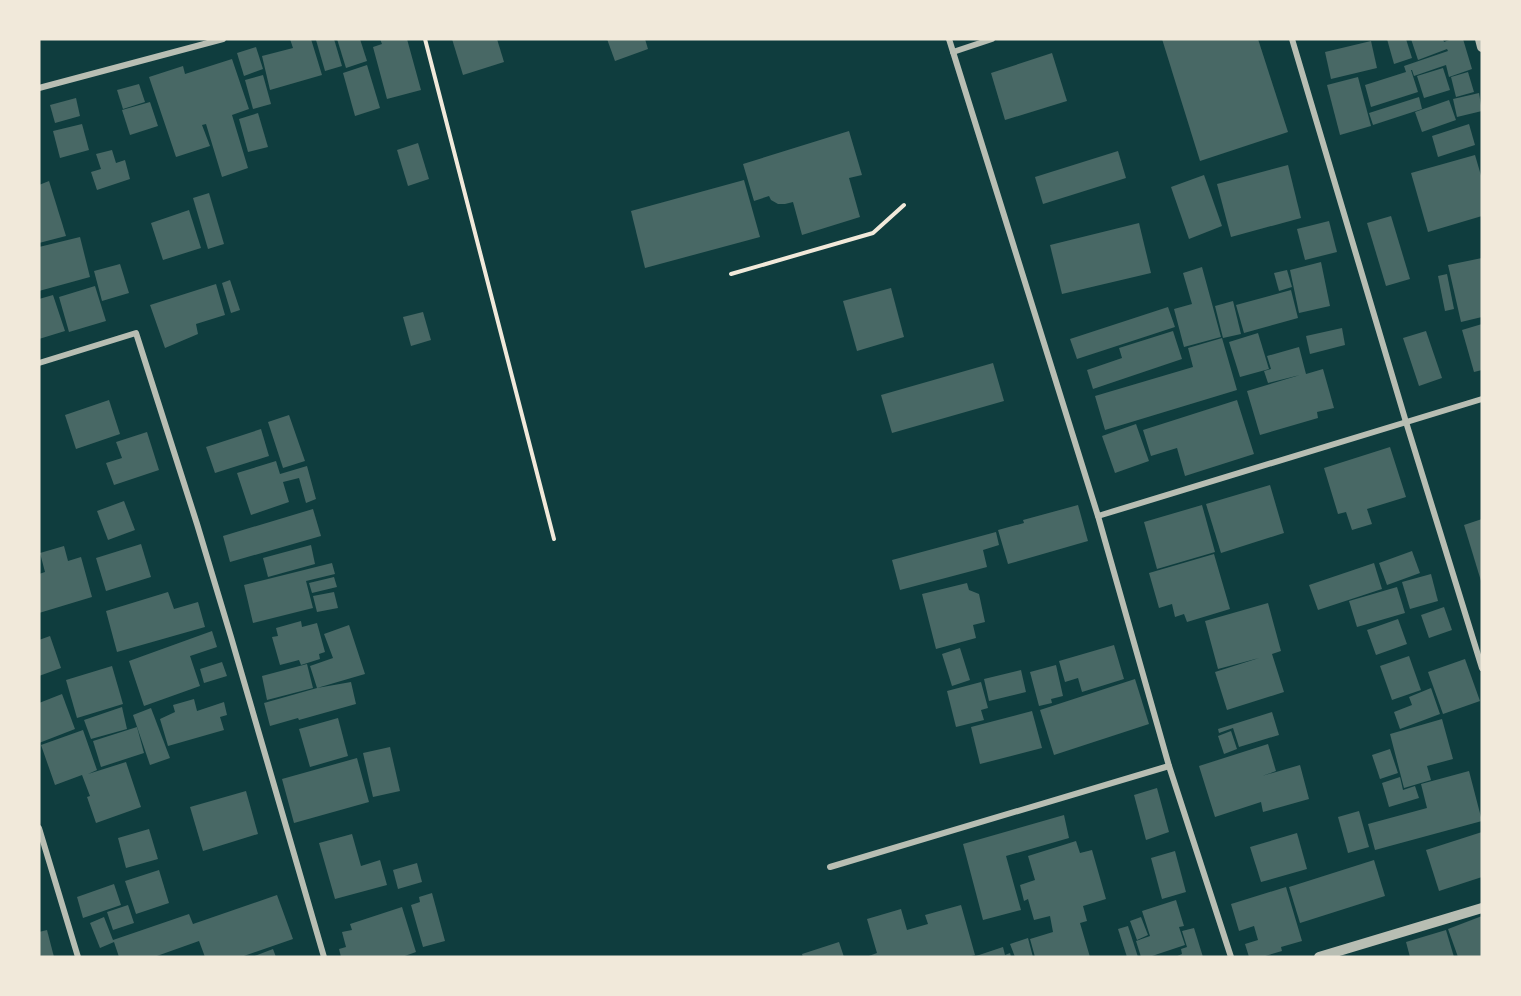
<svg xmlns="http://www.w3.org/2000/svg" width="1521" height="996" viewBox="0 0 1521 996" font-family="Inter,sans-serif">
  <rect width="100%" height="100%" fill="#0f3d3e"/>
  <g fill="#486865">
    <polygon points="290,39 311,39 322,75 270,90 262,56 293,48"/>
    <polygon points="321,39 334,39 342,66 325,71 316,40"/>
    <polygon points="337,39 360,39 367,61 346,68"/>
    <polygon points="380,39 407,39 421,90 387,99 373,47 382,44"/>
    <polygon points="452,39 497,39 504,62 463,75"/>
    <polygon points="607,39 645,39 648,49 615,61"/>
    <polygon points="1162,39 1258,39 1288,132 1200,161"/>
    <polygon points="1387,39 1406,39 1412,58 1394,64"/>
    <polygon points="1411,39 1443,39 1444,42 1452,39 1463,39 1472,69 1449,77 1446,65 1414,76 1412,70 1411,70 1418,92 1371,107 1365,85 1406,72 1404,66 1448,51 1447,49 1418,60"/>
    <polygon points="1371,41 1377,68 1331,79 1325,52"/>
    <polygon points="256,47 263,69 244,76 237,53"/>
    <polygon points="1052,53 1067,101 1005,120 991,73"/>
    <polygon points="232,59 249,109 232,115 248,168 222,177 206,124 202,125 210,146 176,157 149,77 183,66 185,74"/>
    <polygon points="367,65 380,108 355,116 343,73"/>
    <polygon points="1443,68 1450,90 1424,98 1417,76"/>
    <polygon points="1468,72 1474,92 1456,97 1451,77"/>
    <polygon points="263,75 271,104 253,109 245,80"/>
    <polygon points="1358,77 1371,126 1340,135 1327,85"/>
    <polygon points="139,84 145,102 123,109 117,90"/>
    <polygon points="1479,93 1482,111 1457,117 1453,99"/>
    <polygon points="1419,97 1422,109 1373,125 1369,113"/>
    <polygon points="76,98 80,116 55,123 50,105"/>
    <polygon points="1449,100 1456,120 1422,132 1415,112"/>
    <polygon points="150,102 158,126 130,135 122,110"/>
    <polygon points="258,113 268,147 248,152 239,119"/>
    <polygon points="82,124 89,150 60,158 53,131"/>
    <polygon points="1469,124 1475,145 1438,157 1432,136"/>
    <polygon points="849,131 862,175 849,178 860,217 802,235 793,202 785,204 778,204 771,200 769,196 754,201 743,164"/>
    <polygon points="418,143 429,179 408,186 397,150"/>
    <polygon points="112,150 116,163 125,160 130,179 97,190 91,172 101,169 96,154"/>
    <polygon points="1118,151 1126,178 1043,204 1035,177"/>
    <polygon points="1475,155 1482,179 1482,216 1428,232 1411,173"/>
    <polygon points="1288,165 1301,218 1231,237 1217,184"/>
    <polygon points="1204,175 1222,226 1189,239 1171,187"/>
    <polygon points="744,180 760,237 645,268 631,211"/>
    <polygon points="49,181 66,236 39,243 39,185"/>
    <polygon points="209,193 224,244 208,249 193,198"/>
    <polygon points="189,210 201,248 163,260 151,223"/>
    <polygon points="1391,216 1410,279 1386,286 1367,223"/>
    <polygon points="1329,221 1337,252 1305,260 1297,229"/>
    <polygon points="1139,223 1151,273 1062,294 1050,245"/>
    <polygon points="80,237 90,277 39,291 39,247"/>
    <polygon points="1482,258 1482,317 1461,322 1448,265"/>
    <polygon points="1321,262 1330,306 1299,313 1290,270"/>
    <polygon points="120,264 129,293 102,301 94,271"/>
    <polygon points="1202,267 1221,337 1184,347 1174,309 1192,304 1183,273"/>
    <polygon points="1287,270 1292,287 1279,291 1274,273"/>
    <polygon points="1447,274 1454,309 1445,311 1438,276"/>
    <polygon points="230,280 240,310 231,313 222,283"/>
    <polygon points="216,284 225,315 196,324 198,334 165,348 150,305"/>
    <polygon points="95,286 106,321 69,332 59,297"/>
    <polygon points="891,288 904,337 857,351 843,301"/>
    <polygon points="1291,290 1298,318 1244,333 1236,305"/>
    <polygon points="53,295 65,331 39,339 39,299"/>
    <polygon points="1233,301 1241,334 1223,338 1215,306"/>
    <polygon points="1168,307 1175,327 1077,359 1070,339"/>
    <polygon points="423,312 431,340 411,346 403,317"/>
    <polygon points="1482,324 1482,370 1474,372 1462,330"/>
    <polygon points="1342,328 1345,345 1310,354 1306,336"/>
    <polygon points="1173,331 1182,359 1093,389 1087,370 1122,358 1119,348"/>
    <polygon points="1426,331 1442,378 1419,386 1403,338"/>
    <polygon points="1258,333 1269,369 1240,377 1229,342"/>
    <polygon points="1222,338 1237,390 1105,430 1095,396 1193,367 1188,348"/>
    <polygon points="1299,347 1306,374 1323,369 1334,408 1317,412 1318,418 1260,435 1247,391 1300,375 1268,383 1264,371 1271,369 1267,356"/>
    <polygon points="993,363 1004,401 892,433 881,395"/>
    <polygon points="109,400 120,434 76,449 65,415"/>
    <polygon points="1237,400 1254,454 1185,476 1177,448 1151,456 1143,430"/>
    <polygon points="289,415 305,461 283,468 268,422"/>
    <polygon points="1136,424 1149,461 1115,473 1102,436"/>
    <polygon points="261,429 269,456 215,473 206,447"/>
    <polygon points="147,432 159,470 114,485 106,463 122,458 116,442"/>
    <polygon points="1390,447 1406,497 1367,509 1372,524 1352,530 1346,512 1338,514 1324,468"/>
    <polygon points="276,461 280,474 307,466 316,499 306,503 299,478 283,482 289,502 251,515 237,473"/>
    <polygon points="1270,485 1284,533 1221,553 1206,504"/>
    <polygon points="124,501 135,530 108,540 97,511"/>
    <polygon points="1078,505 1088,541 1008,564 998,530 1024,523 1023,520"/>
    <polygon points="1202,505 1215,552 1157,569 1144,522"/>
    <polygon points="313,509 321,536 230,562 223,536"/>
    <polygon points="1482,519 1482,581 1481,581 1464,525"/>
    <polygon points="996,532 999,545 983,550 987,567 900,590 892,560"/>
    <polygon points="141,544 151,577 106,591 96,558"/>
    <polygon points="311,545 315,564 268,577 263,558"/>
    <polygon points="64,546 68,561 81,557 92,597 39,613 39,574 45,572 40,553"/>
    <polygon points="1412,551 1420,573 1387,585 1379,563"/>
    <polygon points="1214,554 1230,609 1187,622 1184,614 1175,617 1172,604 1159,608 1149,573"/>
    <polygon points="332,563 335,574 306,581 313,608 253,623 244,585"/>
    <polygon points="1374,563 1382,589 1318,610 1309,585"/>
    <polygon points="1431,574 1438,601 1410,609 1402,582"/>
    <polygon points="334,577 337,587 312,593 309,583"/>
    <polygon points="967,583 969,590 979,594 985,622 973,625 976,638 936,649 922,594"/>
    <polygon points="1397,587 1405,613 1357,627 1349,601"/>
    <polygon points="168,592 174,609 198,602 205,627 117,652 106,611"/>
    <polygon points="334,592 338,608 317,612 313,596"/>
    <polygon points="1268,603 1281,651 1272,654 1284,692 1227,710 1215,672 1259,658 1218,669 1205,621"/>
    <polygon points="1444,607 1452,630 1429,638 1421,615"/>
    <polygon points="1398,619 1407,644 1376,655 1367,630"/>
    <polygon points="301,621 302,627 317,623 325,652 319,654 320,659 301,665 299,660 280,665 272,637 278,636 276,628"/>
    <polygon points="349,625 365,674 317,688 351,682 356,704 299,720 298,718 270,726 264,703 317,688 310,666 333,658 324,634"/>
    <polygon points="212,631 217,647 190,656 200,686 144,706 129,661"/>
    <polygon points="50,636 61,668 39,676 39,640"/>
    <polygon points="1114,645 1124,679 1082,692 1078,678 1065,682 1059,661"/>
    <polygon points="960,648 970,680 952,686 942,654"/>
    <polygon points="1409,656 1421,690 1392,700 1380,666"/>
    <polygon points="1465,659 1480,701 1443,714 1428,672"/>
    <polygon points="222,662 227,676 204,683 200,669"/>
    <polygon points="307,664 313,688 267,700 262,676"/>
    <polygon points="1056,665 1063,696 1051,699 1052,703 1039,706 1030,672"/>
    <polygon points="112,666 123,704 77,718 66,680"/>
    <polygon points="1021,670 1026,692 989,701 984,679"/>
    <polygon points="1135,679 1149,724 1054,755 1040,710"/>
    <polygon points="981,682 988,708 981,710 984,720 956,727 947,691"/>
    <polygon points="1431,688 1440,714 1400,729 1394,712 1412,705 1409,697"/>
    <polygon points="62,694 75,729 39,743 39,703"/>
    <polygon points="194,699 197,711 224,702 227,715 220,717 224,730 168,746 160,719 175,712 173,705"/>
    <polygon points="122,707 127,729 91,739 84,720"/>
    <polygon points="151,708 170,758 150,765 133,715"/>
    <polygon points="1032,711 1042,748 980,764 971,727"/>
    <polygon points="1272,712 1279,735 1239,747 1233,728 1219,733 1218,729"/>
    <polygon points="338,718 348,756 310,767 299,729"/>
    <polygon points="1442,719 1453,759 1427,766 1431,780 1404,788 1390,734"/>
    <polygon points="137,727 144,753 101,767 93,741"/>
    <polygon points="83,730 97,770 88,774 126,762 141,807 96,823 87,797 90,796 82,775 55,785 41,745"/>
    <polygon points="1231,731 1237,749 1224,754 1218,736"/>
    <polygon points="1268,744 1276,771 1262,776 1300,765 1309,799 1263,812 1261,802 1215,817 1199,766"/>
    <polygon points="390,747 400,791 373,797 363,753"/>
    <polygon points="1390,749 1398,773 1380,779 1372,755"/>
    <polygon points="357,758 369,802 294,823 282,779"/>
    <polygon points="1469,771 1482,821 1375,850 1368,824 1427,808 1421,784"/>
    <polygon points="1400,777 1403,790 1415,786 1419,798 1389,807 1382,783"/>
    <polygon points="1157,788 1169,832 1146,840 1134,795"/>
    <polygon points="246,791 258,834 203,851 190,807"/>
    <polygon points="1359,811 1369,847 1348,853 1338,817"/>
    <polygon points="1064,815 1069,838 1006,856 1021,910 983,920 963,844"/>
    <polygon points="149,829 158,859 126,868 118,838"/>
    <polygon points="1482,832 1482,877 1439,891 1426,850"/>
    <polygon points="1297,833 1307,869 1261,882 1250,847"/>
    <polygon points="352,834 361,866 380,860 387,885 335,899 319,843"/>
    <polygon points="1076,841 1080,853 1092,850 1106,899 1083,906 1087,921 1080,923 1090,957 1035,957 1030,939 1053,932 1050,916 1034,920 1028,899 1024,901 1020,885 1035,880 1028,856"/>
    <polygon points="1175,851 1186,892 1162,899 1151,858"/>
    <polygon points="1374,860 1385,896 1300,923 1289,887"/>
    <polygon points="417,863 422,882 398,889 393,870"/>
    <polygon points="159,870 169,903 136,914 125,881"/>
    <polygon points="114,884 121,905 83,918 77,897"/>
    <polygon points="1286,887 1302,941 1281,947 1282,951 1262,957 1249,957 1245,944 1258,940 1254,926 1239,931 1231,904"/>
    <polygon points="432,893 445,941 423,947 411,905 420,902 419,897"/>
    <polygon points="277,895 293,939 241,957 205,957 199,941 154,957 119,957 114,942 100,948 90,923 104,917 113,940 189,914 193,924"/>
    <polygon points="1176,900 1184,926 1179,927 1185,945 1149,957 1141,957 1136,941 1150,936 1142,911"/>
    <polygon points="128,905 134,923 113,930 107,912"/>
    <polygon points="961,905 975,955 967,957 866,957 877,953 867,919 901,909 907,930 928,924 925,915"/>
    <polygon points="402,907 416,952 402,957 341,957 339,949 346,947 342,932 352,930 350,924"/>
    <polygon points="1482,916 1482,957 1458,957 1448,929"/>
    <polygon points="1141,917 1148,935 1137,940 1130,921"/>
    <polygon points="1128,926 1138,957 1127,957 1118,929"/>
    <polygon points="1194,928 1203,957 1175,957 1182,954 1181,949 1187,947 1182,931"/>
    <polygon points="47,930 54,957 39,957 39,932"/>
    <polygon points="1446,930 1454,957 1410,957 1406,942"/>
    <polygon points="1028,938 1033,957 1026,957 1025,956 1015,957 1010,944"/>
    <polygon points="839,942 844,957 803,957 802,954"/>
    <polygon points="1003,947 1005,955 1010,953 1011,957 973,957"/>
    <polygon points="273,949 276,957 252,957"/>
  </g>
  <g fill="none" stroke-linecap="round" stroke-linejoin="round">
    <g stroke="#f1e9da" stroke-width="4">
      <polyline points="425,39 554,539"/>
      <polyline points="731,274 873,233 904,205"/>
    </g>
    <g stroke="#b8beb3" stroke-width="6">
      <polyline points="949,39 1098,516 1169,766 1231,957"/>
      <polyline points="1292,39 1406,422 1482,668"/>
      <polyline points="953,52 992,39"/>
      <polyline points="39,88 223,39"/>
      <polyline points="39,363 136,333 197,524 231,637 324,957"/>
      <polyline points="1098,516 1482,399"/>
      <polyline points="39,828 78,957"/>
      <polyline points="830,867 1169,766"/>
    </g>
    <g stroke="#b8beb3" stroke-width="10">
      <polyline points="1480,39 1482,47"/>
      <polyline points="1319,957 1482,908"/>
    </g>
  </g>
  <rect width="1521" height="996" fill="none" stroke="#f1e9da" stroke-width="81"/>
</svg>
